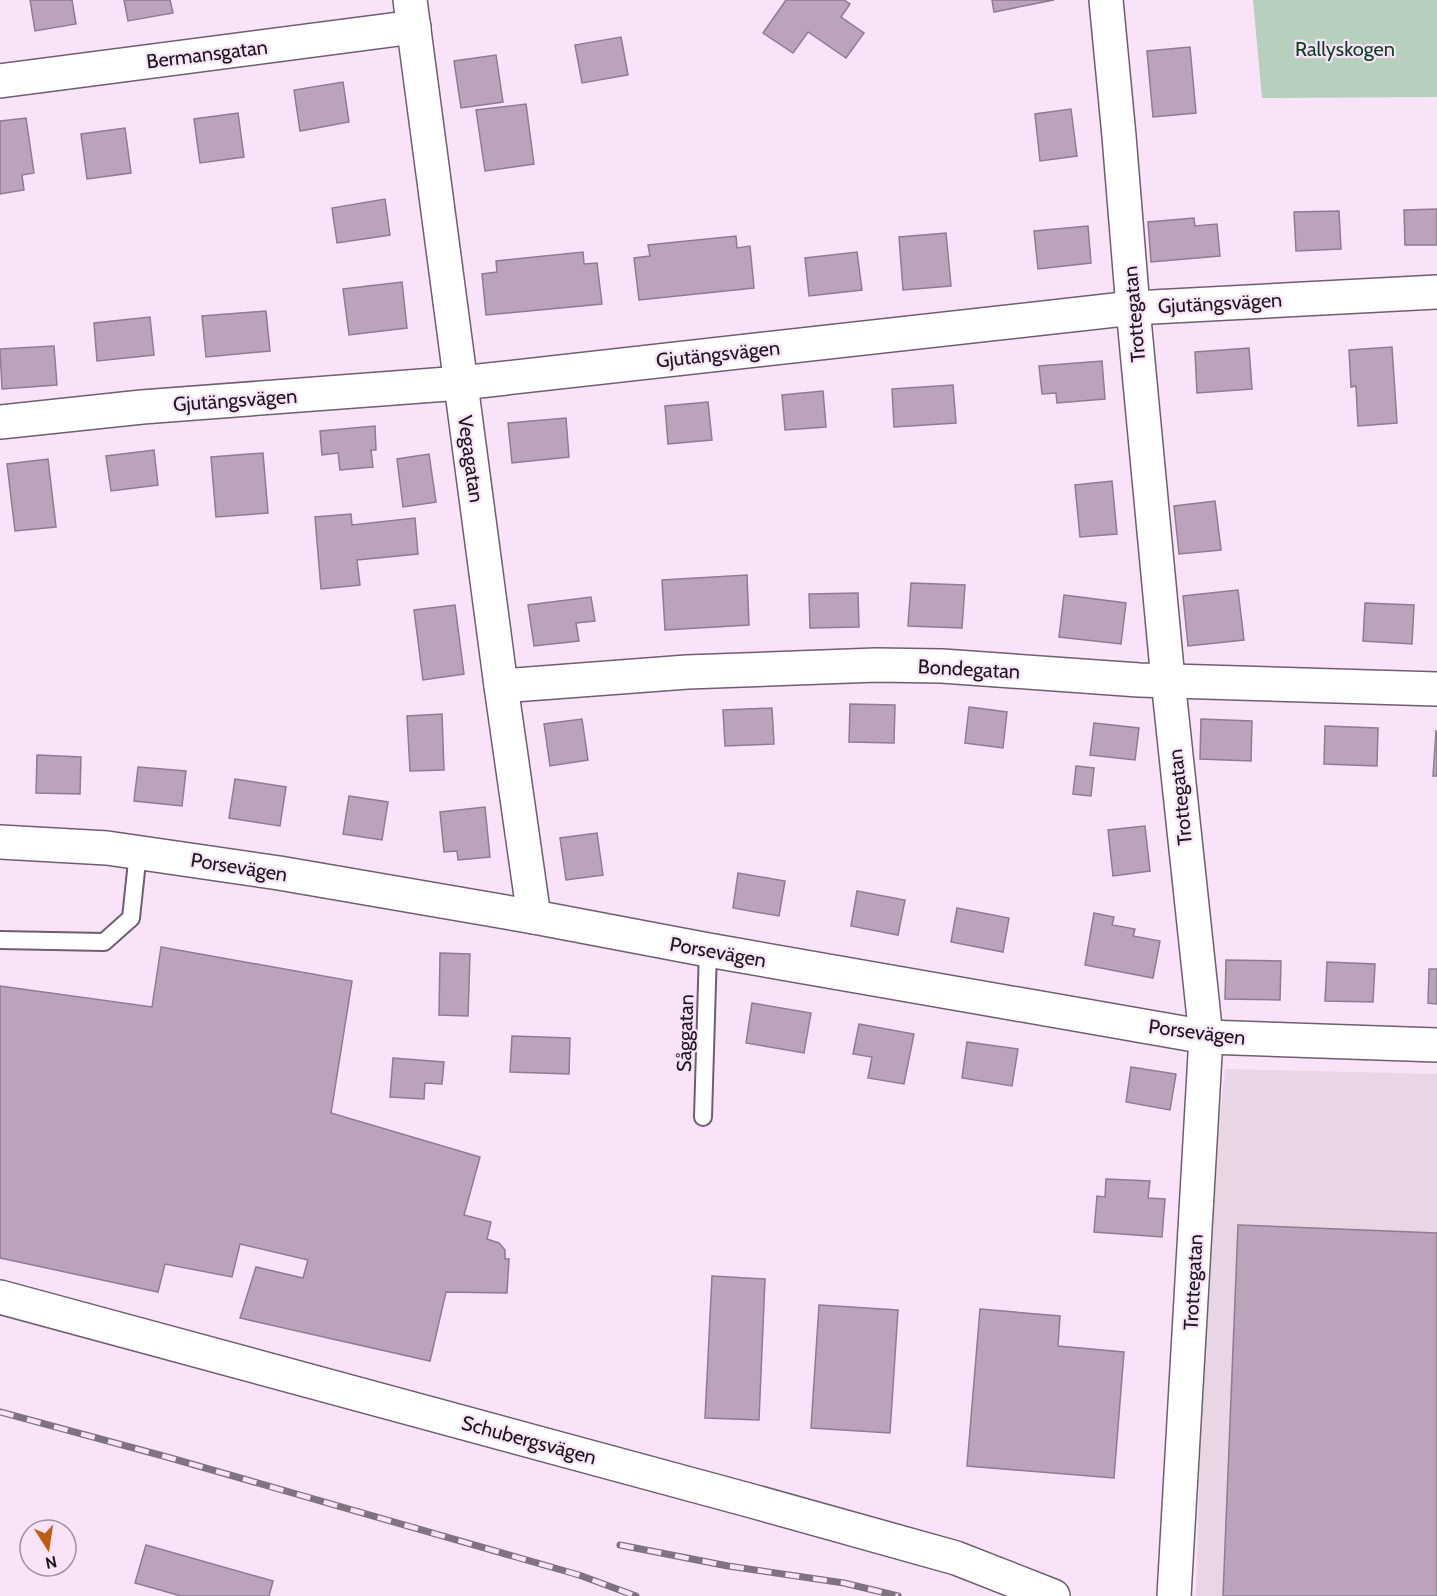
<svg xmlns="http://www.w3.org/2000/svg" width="1437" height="1596" viewBox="0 0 1437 1596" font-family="Cabin,sans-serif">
  <rect width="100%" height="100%" fill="#f8e3f9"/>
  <polygon fill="#e8d6e7" points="1225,1069 1437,1074 1437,1596 1196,1596 1205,1269"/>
  <polygon fill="#b7d0be" points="1253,0 1437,0 1437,97 1262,98"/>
  <g fill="#baa3bb" stroke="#8f7c90" stroke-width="1.5">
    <polygon points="30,0 72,0 76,24 35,31"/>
    <polygon points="124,0 170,0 173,13 128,21"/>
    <polygon points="786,0 844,0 850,4 841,17 864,33 846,58 808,32 793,53 763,33"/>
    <polygon points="992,0 1054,0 994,12"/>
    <polygon points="621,37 628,75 582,83 575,45"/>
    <polygon points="1190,47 1196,113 1153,117 1147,51"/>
    <polygon points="496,55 503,102 461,108 454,61"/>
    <polygon points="343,82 349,122 300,131 294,90"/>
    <polygon points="526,104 534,164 485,171 476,110"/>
    <polygon points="1071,109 1077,156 1040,161 1035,114"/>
    <polygon points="238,113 244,157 200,163 194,119"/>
    <polygon points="26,118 34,173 22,175 24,190 0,194 0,121"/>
    <polygon points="125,128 131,173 87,179 81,134"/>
    <polygon points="385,199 390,235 337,243 332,208"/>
    <polygon points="1437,209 1437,245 1405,245 1404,210"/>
    <polygon points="1339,211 1341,249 1296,251 1294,212"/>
    <polygon points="1194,218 1195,226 1217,224 1220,256 1151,262 1148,222"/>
    <polygon points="1088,226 1091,263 1038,269 1034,231"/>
    <polygon points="946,233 951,286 903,290 899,237"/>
    <polygon points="736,236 737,248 750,246 754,288 639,300 634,258 650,256 648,245"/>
    <polygon points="583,252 584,264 597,263 602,304 486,315 482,274 497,272 496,261"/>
    <polygon points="857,252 862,290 809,296 805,258"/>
    <polygon points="402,282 407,328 349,335 343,289"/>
    <polygon points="266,311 270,351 206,357 202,316"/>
    <polygon points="150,317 154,355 97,361 94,323"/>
    <polygon points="54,346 57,385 2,389 0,349"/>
    <polygon points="1392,347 1397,423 1358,426 1356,386 1351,387 1349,350"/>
    <polygon points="1249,348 1252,389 1197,393 1195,352"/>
    <polygon points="1102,361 1105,399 1057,403 1056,393 1042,394 1039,366"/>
    <polygon points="953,385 956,423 894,427 892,389"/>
    <polygon points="823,391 826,427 785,430 782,395"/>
    <polygon points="708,402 712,440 668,444 665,406"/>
    <polygon points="566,418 569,457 512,463 508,423"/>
    <polygon points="375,426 376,450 371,450 373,467 340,470 338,453 322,455 320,431"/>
    <polygon points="154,450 158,485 111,491 106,456"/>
    <polygon points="263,453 268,513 216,517 211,457"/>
    <polygon points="429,454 436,502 403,507 397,459"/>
    <polygon points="48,459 56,527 15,531 7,464"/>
    <polygon points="1112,481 1117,534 1080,537 1075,485"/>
    <polygon points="1215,501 1221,550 1179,554 1174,506"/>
    <polygon points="351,514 352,525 415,518 418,554 357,560 360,585 321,589 315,517"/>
    <polygon points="747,575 749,625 665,630 662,580"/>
    <polygon points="911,583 965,585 962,628 908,626"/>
    <polygon points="1238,590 1244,640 1188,646 1183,596"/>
    <polygon points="858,593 859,627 810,628 809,594"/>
    <polygon points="1064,595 1126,603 1121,644 1059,637"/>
    <polygon points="591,597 595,621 576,623 579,641 534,646 528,605"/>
    <polygon points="1365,603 1414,605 1412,644 1363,641"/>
    <polygon points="455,605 464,674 423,680 414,610"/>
    <polygon points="850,704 895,705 894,743 849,742"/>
    <polygon points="969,707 1007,712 1003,748 965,743"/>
    <polygon points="772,708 774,744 725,746 723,710"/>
    <polygon points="442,714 444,770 410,771 407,716"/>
    <polygon points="582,719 588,760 550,766 544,724"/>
    <polygon points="1201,719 1252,721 1251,761 1200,759"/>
    <polygon points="1094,723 1139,728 1135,760 1090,755"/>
    <polygon points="1325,726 1378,728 1377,766 1324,764"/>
    <polygon points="1436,731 1437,731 1437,776 1433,776"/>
    <polygon points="37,755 81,757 80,794 36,793"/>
    <polygon points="1076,766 1094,768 1091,796 1073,794"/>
    <polygon points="138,767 186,771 182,806 134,801"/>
    <polygon points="235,779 286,787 280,826 229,818"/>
    <polygon points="349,796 388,802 382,840 343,834"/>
    <polygon points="485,807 490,857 458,860 457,851 444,852 440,812"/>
    <polygon points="1145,826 1150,871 1113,876 1108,830"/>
    <polygon points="597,833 603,875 566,880 560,838"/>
    <polygon points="738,873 785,881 779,916 733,908"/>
    <polygon points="857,891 905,900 898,935 851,926"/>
    <polygon points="957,908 1009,918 1003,952 951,942"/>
    <polygon points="1094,913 1114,917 1112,925 1135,929 1133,936 1160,941 1153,978 1085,965"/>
    <polygon points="161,947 352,981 331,1113 480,1157 464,1215 491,1222 487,1239 499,1243 505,1250 505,1259 509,1259 507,1293 446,1292 430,1361 240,1318 256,1267 303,1278 308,1260 240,1244 232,1277 165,1264 158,1292 0,1258 0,986 152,1007"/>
    <polygon points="440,953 470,954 468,1016 439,1015"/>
    <polygon points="1226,960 1281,961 1280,1000 1225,999"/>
    <polygon points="1327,962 1375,964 1373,1002 1325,1001"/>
    <polygon points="1429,969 1437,969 1437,1004 1428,1003"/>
    <polygon points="752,1003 811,1013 804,1053 746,1043"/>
    <polygon points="859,1024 914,1034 904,1084 868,1078 872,1057 853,1054"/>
    <polygon points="512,1036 570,1038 569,1074 510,1072"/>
    <polygon points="967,1042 1018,1049 1012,1086 962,1078"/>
    <polygon points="393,1058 444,1062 442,1084 425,1083 424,1099 390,1097"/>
    <polygon points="1131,1067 1176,1074 1170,1110 1126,1102"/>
    <polygon points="1106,1179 1150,1181 1148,1198 1165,1199 1162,1237 1094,1232 1097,1196 1105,1197"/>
    <polygon points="1238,1225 1437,1233 1437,1596 1223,1596"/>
    <polygon points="712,1276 765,1279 759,1420 705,1418"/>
    <polygon points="819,1305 898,1310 890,1433 811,1428"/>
    <polygon points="980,1309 1060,1316 1058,1346 1124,1352 1114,1478 967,1466"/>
    <polygon points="146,1545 273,1581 269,1596 181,1596 135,1583"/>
  </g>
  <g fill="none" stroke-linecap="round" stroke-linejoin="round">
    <defs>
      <g id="service">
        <polyline points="0,940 104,942 131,918 138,852"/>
        <polyline points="703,1117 708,950"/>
      </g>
      <g id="minor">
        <polyline points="410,0 501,686 534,917"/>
        <polyline points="1106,0 1119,136 1133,308 1168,680 1206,1037 1174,1596"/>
        <polyline points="0,81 414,27"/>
        <polyline points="0,422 142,407 461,383 1133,308 1437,292"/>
        <polyline points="501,686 687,672 876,665 942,666 1139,680 1437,689"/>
        <polyline points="0,842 107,848 279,873 534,917 708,950 1206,1037 1437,1045"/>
        <polyline points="0,1297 752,1501 956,1558 1053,1596"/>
      </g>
    </defs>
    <use href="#service" stroke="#6f5d71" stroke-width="20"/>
    <use href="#minor" stroke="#6f5d71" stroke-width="36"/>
    <use href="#service" stroke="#fff" stroke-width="16"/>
    <use href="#minor" stroke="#fff" stroke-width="33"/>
    <defs>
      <g id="rail">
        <polyline points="0,1412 167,1457 579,1575 636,1596"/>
        <polyline points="620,1545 728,1566 844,1583 898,1596"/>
      </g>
    </defs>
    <use href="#rail" stroke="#807381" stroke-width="7"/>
    <use href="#rail" stroke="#f8e3f9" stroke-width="4.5" stroke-dasharray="14" stroke-linecap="butt"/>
  </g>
  <g text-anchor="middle" stroke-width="4.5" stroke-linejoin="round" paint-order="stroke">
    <g font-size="20" fill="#0b3f22" stroke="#f8e3f9">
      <text x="1345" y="56">Rallyskogen</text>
    </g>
    <g font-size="20" fill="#1d161d" stroke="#f8e3f9">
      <text transform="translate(207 54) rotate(-7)" y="7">Bermansgatan</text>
      <text transform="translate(1220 303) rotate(-3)" y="7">Gjutängsvägen</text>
      <text transform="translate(1134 314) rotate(-95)" y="7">Trottegatan</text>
      <text transform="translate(718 354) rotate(-6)" y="7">Gjutängsvägen</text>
      <text transform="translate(235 400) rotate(-4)" y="7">Gjutängsvägen</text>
      <text transform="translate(471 459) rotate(82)" y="7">Vegagatan</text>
      <text transform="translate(969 669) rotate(3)" y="7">Bondegatan</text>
      <text transform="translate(1180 797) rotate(-96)" y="7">Trottegatan</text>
      <text transform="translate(239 867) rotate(9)" y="7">Porsevägen</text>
      <text transform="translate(718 952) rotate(10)" y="7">Porsevägen</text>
      <text transform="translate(1197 1032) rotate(7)" y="7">Porsevägen</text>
      <text transform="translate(685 1033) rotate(-88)" y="7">Såggatan</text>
      <text transform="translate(1193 1282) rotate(-87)" y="7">Trottegatan</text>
      <text transform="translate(529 1440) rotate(15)" y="7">Schubergsvägen</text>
    </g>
  </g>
  <g transform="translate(48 1548) rotate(168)"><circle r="28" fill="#f8e3f9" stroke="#a091a1" stroke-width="1.5"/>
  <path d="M0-4.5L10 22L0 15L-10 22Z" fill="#bd5f12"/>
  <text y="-9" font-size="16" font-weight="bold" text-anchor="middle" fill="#1d161d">N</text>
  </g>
</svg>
